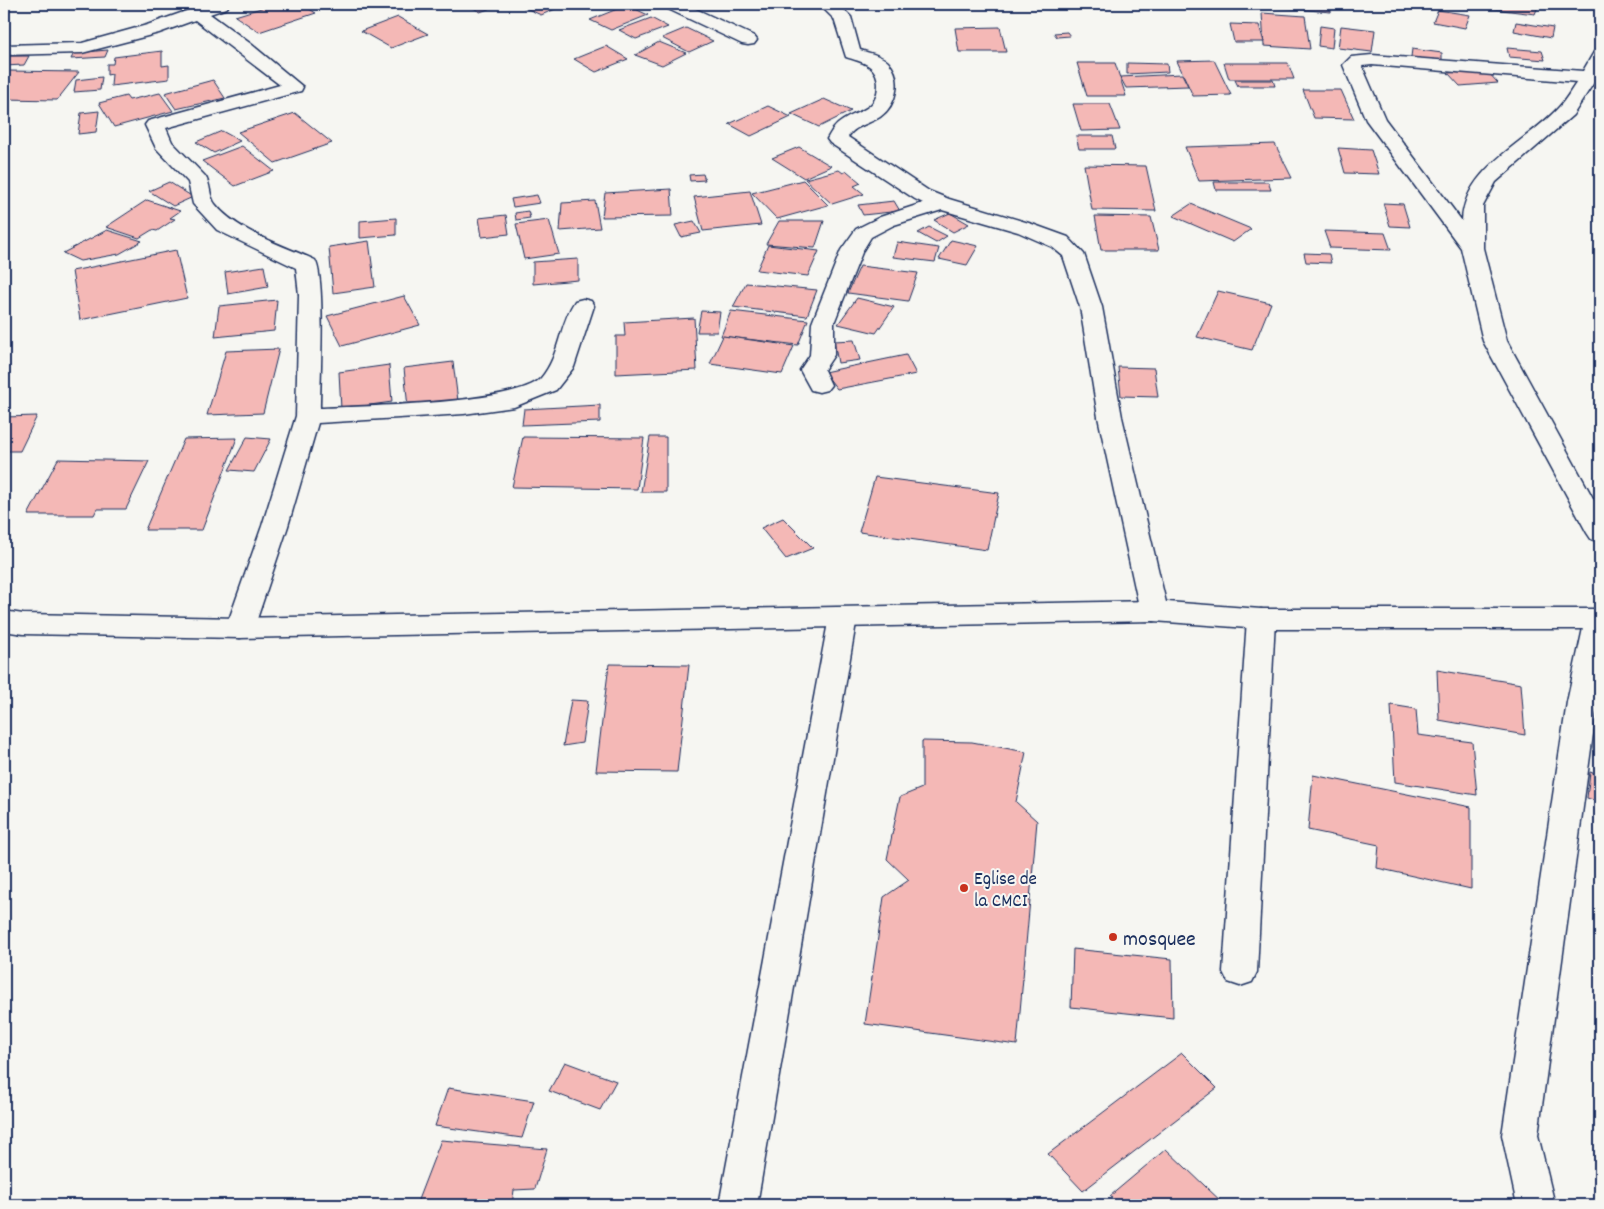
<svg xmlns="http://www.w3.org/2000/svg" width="1604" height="1209" viewBox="0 0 1604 1209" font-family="Dekko,sans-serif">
  <rect width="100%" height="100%" fill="#f6f6f2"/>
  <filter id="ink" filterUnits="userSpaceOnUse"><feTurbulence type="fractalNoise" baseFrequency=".02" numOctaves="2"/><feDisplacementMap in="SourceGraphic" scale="10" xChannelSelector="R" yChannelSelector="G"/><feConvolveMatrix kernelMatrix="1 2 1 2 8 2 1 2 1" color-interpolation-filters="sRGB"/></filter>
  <g filter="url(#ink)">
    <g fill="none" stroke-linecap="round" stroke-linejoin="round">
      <polyline stroke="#6199b3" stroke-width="12" points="1579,4 1585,4"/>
    </g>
    <g fill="#f4b8b6" stroke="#1b2f5e">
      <polygon points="274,4 301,4 316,13 259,32 235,16"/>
      <polygon points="369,4 402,4 384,11"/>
      <polygon points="467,4 494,4 497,6 480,12"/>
      <polygon points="517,4 563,4 565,5 541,15"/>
      <polygon points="1260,4 1331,4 1331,12 1260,6"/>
      <polygon points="1476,4 1539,4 1535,14 1477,7"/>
      <polygon points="627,5 648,15 611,30 590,20"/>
      <polygon points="1438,10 1470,15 1465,28 1433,22"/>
      <polygon points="1262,13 1305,16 1310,49 1264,46"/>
      <polygon points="398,17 428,34 391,48 361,31"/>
      <polygon points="651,18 668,27 636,39 619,30"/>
      <polygon points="1516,22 1553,28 1551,38 1514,31"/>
      <polygon points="1230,24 1259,25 1264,42 1234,42"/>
      <polygon points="1320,26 1334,28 1332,48 1318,46"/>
      <polygon points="1341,26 1375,30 1372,52 1338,48"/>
      <polygon points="1000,27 1006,52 959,52 955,28"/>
      <polygon points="686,28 713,41 689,52 662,38"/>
      <polygon points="1067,32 1070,36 1057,37 1054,33"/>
      <polygon points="659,42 686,53 662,65 635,55"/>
      <polygon points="606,46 628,59 596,72 574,59"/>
      <polygon points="1507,48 1542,51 1545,60 1509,57"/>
      <polygon points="1412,49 1442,53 1442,61 1411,57"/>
      <polygon points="108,50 105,57 71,59 74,53"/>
      <polygon points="162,51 162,66 169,65 169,79 111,86 112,74 107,75 107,64 113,64 114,57"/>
      <polygon points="7,56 29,56 24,65 4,66"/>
      <polygon points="1214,60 1231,95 1193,96 1177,61"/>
      <polygon points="1077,63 1115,63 1126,96 1087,96"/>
      <polygon points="1127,63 1167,64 1168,72 1127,74"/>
      <polygon points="1224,63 1288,63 1294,79 1229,79"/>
      <polygon points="1486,70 1498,83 1460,86 1448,73"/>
      <polygon points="8,71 79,72 57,100 4,99 4,76"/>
      <polygon points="1182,74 1188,86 1126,88 1120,77"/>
      <polygon points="102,77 100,90 74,92 76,80"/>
      <polygon points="213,80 225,98 176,109 165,93"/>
      <polygon points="1235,80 1273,80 1275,86 1238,86"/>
      <polygon points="1303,90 1341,90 1354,119 1314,118"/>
      <polygon points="160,93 173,111 114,127 99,103 126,96 129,100"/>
      <polygon points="824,99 851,111 819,127 791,114"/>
      <polygon points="1073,104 1110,104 1120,130 1081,131"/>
      <polygon points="768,106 791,117 751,136 729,124"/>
      <polygon points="99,111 96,132 78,134 81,113"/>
      <polygon points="295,113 332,143 275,163 238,132"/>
      <polygon points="222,131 240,141 214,153 196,142"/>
      <polygon points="1076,136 1112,136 1115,149 1079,149"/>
      <polygon points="1275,144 1292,178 1199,181 1185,147"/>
      <polygon points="242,146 274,171 235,186 202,161"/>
      <polygon points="799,147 831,166 804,178 772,158"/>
      <polygon points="1338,148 1371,150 1379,174 1345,173"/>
      <polygon points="1084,165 1146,166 1156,211 1092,210"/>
      <polygon points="839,170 843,173 847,171 861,183 854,186 864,194 832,204 805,179"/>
      <polygon points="703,174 705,180 690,181 689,175"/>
      <polygon points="803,180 828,205 777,219 752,193"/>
      <polygon points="169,182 193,197 173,206 149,191"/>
      <polygon points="1214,182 1268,182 1271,190 1216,190"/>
      <polygon points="671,189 673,216 602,217 605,193"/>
      <polygon points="750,191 761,225 703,231 694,197"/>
      <polygon points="537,195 540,203 513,207 511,199"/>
      <polygon points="147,200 180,211 170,218 175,219 157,231 152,230 139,238 106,227"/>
      <polygon points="595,201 600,228 560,231 562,203"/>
      <polygon points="894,201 900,211 863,215 858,205"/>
      <polygon points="1383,203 1403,204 1410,227 1390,226"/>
      <polygon points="1191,204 1251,229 1233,242 1173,216"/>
      <polygon points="528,211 530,218 516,220 515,213"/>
      <polygon points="950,213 969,224 953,232 934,220"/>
      <polygon points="506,215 509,234 482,237 479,218"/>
      <polygon points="1095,216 1151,217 1159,250 1101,250"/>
      <polygon points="396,218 396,235 360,238 360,221"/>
      <polygon points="549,220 559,254 524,259 516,224"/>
      <polygon points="694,221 701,233 681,237 675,225"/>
      <polygon points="779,221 824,221 815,248 766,244"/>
      <polygon points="929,227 947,236 936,243 918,233"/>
      <polygon points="107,230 142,241 119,254 80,261 63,253"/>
      <polygon points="1324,231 1385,233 1391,250 1330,248"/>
      <polygon points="951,240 978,246 967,265 939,259"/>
      <polygon points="369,241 375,287 333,293 329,247"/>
      <polygon points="897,242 939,248 935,262 893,257"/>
      <polygon points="768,245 819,251 808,276 757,270"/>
      <polygon points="176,250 187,298 80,320 72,271"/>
      <polygon points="1304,253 1329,254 1331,263 1306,262"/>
      <polygon points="578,259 578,280 533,284 533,262"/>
      <polygon points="264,266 268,287 228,294 225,272"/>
      <polygon points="860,266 918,273 908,301 848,293"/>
      <polygon points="746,283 817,290 807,316 733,307"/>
      <polygon points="1218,291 1271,303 1252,350 1197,337"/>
      <polygon points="404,296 420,325 342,346 327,316"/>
      <polygon points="857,298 894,307 876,333 838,324"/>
      <polygon points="277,300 274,331 215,337 219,306"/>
      <polygon points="701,311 720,312 717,332 697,332"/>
      <polygon points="731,311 808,320 798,345 721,336"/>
      <polygon points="694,318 697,370 616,374 616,336 625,336 624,322"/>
      <polygon points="723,336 794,346 782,374 710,364"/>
      <polygon points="854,340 860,360 838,363 834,341"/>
      <polygon points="279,349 263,413 207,415 226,351"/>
      <polygon points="906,355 916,374 837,389 824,372"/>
      <polygon points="453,362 458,401 408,408 404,368"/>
      <polygon points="389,365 392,402 341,409 339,372"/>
      <polygon points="1118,367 1154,368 1158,397 1121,396"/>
      <polygon points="600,405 600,422 522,425 524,409"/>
      <polygon points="37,416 20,451 4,451 4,417"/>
      <polygon points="247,437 271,439 254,472 229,470"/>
      <polygon points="523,437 644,438 637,489 512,487"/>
      <polygon points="650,437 666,437 666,492 641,492"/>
      <polygon points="237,438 202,530 145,530 184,439"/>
      <polygon points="58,459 149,461 126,509 97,509 94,515 28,515"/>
      <polygon points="875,477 999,493 987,550 859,532"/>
      <polygon points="783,518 813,548 786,559 761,528"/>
      <polygon points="609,664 689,665 677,772 596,771"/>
      <polygon points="1437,670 1521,684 1525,735 1439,720"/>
      <polygon points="571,700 588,701 582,743 563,746"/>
      <polygon points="1391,705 1416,709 1418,735 1472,742 1477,795 1395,782"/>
      <polygon points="922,741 972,742 1026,752 1016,802 1037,821 1017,1045 865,1024 884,897 909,880 887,859 900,797 922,788"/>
      <polygon points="1590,772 1600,775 1600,802 1587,798"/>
      <polygon points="1313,775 1471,807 1471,889 1377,868 1379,845 1308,830"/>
      <polygon points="1073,949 1172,959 1173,1018 1071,1007"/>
      <polygon points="1182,1053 1217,1088 1083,1191 1048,1154"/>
      <polygon points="565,1062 616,1081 600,1110 549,1091"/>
      <polygon points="448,1088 534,1101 522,1138 435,1126"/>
      <polygon points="441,1140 547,1149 535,1189 514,1190 512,1205 416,1205"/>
      <polygon points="1166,1149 1225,1205 1119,1205 1110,1196"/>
    </g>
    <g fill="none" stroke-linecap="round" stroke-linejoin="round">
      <defs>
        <g id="minor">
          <path d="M206,4H229L227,8L210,14L251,44L303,87L301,91L166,128L172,142L205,176C211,184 209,197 215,204C237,232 283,245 315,260C326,277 320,382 320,408C361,406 518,404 541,378C560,356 559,324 575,301L583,299L591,301L594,306L574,367L556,390L514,407L464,414L318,423L288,526L254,628L250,635L240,638L230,635L226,628L262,526L296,416L299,295L296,268L217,230L193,204L188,182L156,148L145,125L148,121L280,85L195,20L159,33L82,53L4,55V45L82,43L147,25Z"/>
          <polygon points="663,4 685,4 754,36 757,40 754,44 748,45 742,44 666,8"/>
          <path d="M819,4H838L851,17L860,50C869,53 881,55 888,62C903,78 897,105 880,117C869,124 854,126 848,137L929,191L949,199L1032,224L1068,237L1084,254L1102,307L1122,417L1168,611L1164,618L1154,621L1144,618L1140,611L1098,417L1080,307L1063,256L1052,247L1018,232L942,210L894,225L871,237L863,250L834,323V355L824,370L831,385L827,390L819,392L811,390L800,370L810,355L812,323L841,250L856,229L880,217L923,203L915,199L830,143L827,139C831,132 835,125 842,121C860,109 877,111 878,85C878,64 861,62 846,57L834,19Z"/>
          <path d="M1600,51V73L1573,115L1496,182L1483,206V248L1507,341L1600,511V542L1591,539L1587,533L1483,341L1461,248L1366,120L1343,65L1351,57L1372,55L1583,71L1594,52ZM1372,65L1577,82C1571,90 1566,100 1559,107C1528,142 1464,167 1462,221L1385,119L1362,66Z"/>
          <polygon points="843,607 853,610 857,617 757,1205 719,1205 829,617 833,610"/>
          <polygon points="1261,609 1271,612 1275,619 1257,972 1252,982 1240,986 1228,982 1223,972 1247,619 1251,612"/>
          <polygon points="1599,609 1600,683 1538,1135 1555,1205 1517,1205 1502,1135 1567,702 1585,619 1589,612"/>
        </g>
        <polygon id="tertiary" points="1154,601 1261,609 1600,609 1600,629 1261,629 1154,621 240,638 23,634 4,631 4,611 23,614 240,618"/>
      </defs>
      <use href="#minor" stroke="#1b2f5e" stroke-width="3"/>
      <use href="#tertiary" stroke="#1b2f5e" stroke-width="3"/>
      <use href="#minor" fill="#f6f6f2" fill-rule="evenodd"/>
      <use href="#tertiary" fill="#f6f6f2" fill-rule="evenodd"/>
    </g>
  </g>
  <g fill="#c8321e" stroke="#f6f6f2" stroke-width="2">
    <circle cx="964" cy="888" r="5"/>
    <circle cx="1113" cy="937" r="5"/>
  </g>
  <g text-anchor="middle" stroke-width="4" stroke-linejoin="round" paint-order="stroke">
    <g font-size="19" fill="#1b2f5e" stroke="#f6f6f2" text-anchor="start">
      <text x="974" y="884">Eglise de<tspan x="974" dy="22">la CMCI</tspan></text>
    </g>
    <g font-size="22" fill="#1b2f5e" stroke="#f6f6f2" text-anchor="start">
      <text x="1123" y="945">mosquee</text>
    </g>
  </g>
  <rect width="1604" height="1209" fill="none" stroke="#f6f6f2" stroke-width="20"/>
  <rect x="10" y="10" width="1584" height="1189" fill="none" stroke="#1b2f5e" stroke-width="2" filter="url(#ink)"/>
</svg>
